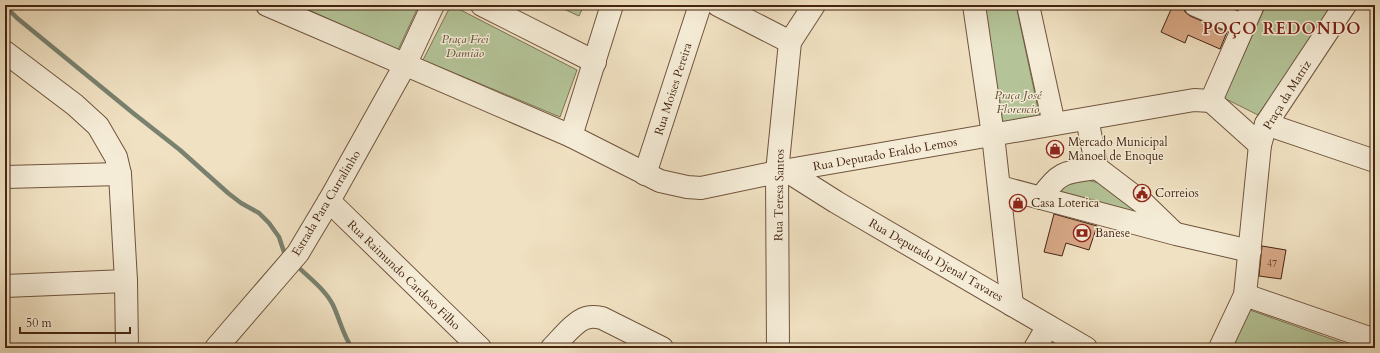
<svg xmlns="http://www.w3.org/2000/svg" width="1380" height="353" viewBox="0 0 1380 353" font-family="Cardo,serif">
  <rect width="100%" height="100%" fill="#f0e1c2"/>
  <filter id="stains"><feTurbulence type="fractalNoise" baseFrequency=".005" numOctaves="4"/><feColorMatrix values="0 0 0 0 .2 0 0 0 0 .09 0 0 0 0 .02 0 0 0 .5 -.17"/></filter>
  <radialGradient id="worn" r=".72"><stop offset=".6" stop-color="#630" stop-opacity="0"/><stop offset="1" stop-color="#630" stop-opacity=".3"/></radialGradient>
  <g fill="#b4c498" stroke="#7c7454">
    <polygon points="298,5 419,5 398,50"/>
    <polygon points="451,5 577,70 560,117 423,60"/>
    <polygon points="555,5 584,5 579,16"/>
    <polygon points="984,5 1016,5 1040,118 1002,127"/>
    <polygon points="1266,5 1334,5 1258,115 1224,98"/>
    <polygon points="1079,178 1107,185 1146,218 1055,194 1060,187"/>
    <polygon points="1250,310 1357,348 1232,348"/>
  </g>
  <g fill="none" stroke-linecap="round" stroke-linejoin="round">
    <g stroke="#79816f" stroke-width="4.5">
      <polyline points="5,6 17,18 133,113 180,150 228,193 241,203 259,213 269,223 279,237 284,252 287,255"/>
      <path d="M295,264C308,277 325,289 333,305C340,320 343,335 352,348"/>
    </g>
  </g>
  <g fill="#d8a886" stroke="#452511">
    <polygon points="1173,5 1183,6 1185,12 1190,16 1227,32 1220,49 1188,35 1185,43 1161,32"/>
    <polygon points="1054,214 1097,226 1089,250 1066,243 1062,256 1044,252"/>
    <polygon points="1262,246 1286,250 1281,279 1259,276"/>
  </g>
  <g fill="none" stroke-linecap="round" stroke-linejoin="round">
    <defs>
      <g id="minor">
        <polyline points="267,5 571,136 660,181 687,187 701,188 777,172 1194,100 1211,101"/>
        <polyline points="482,5 595,62"/>
        <polyline points="718,5 790,42"/>
        <polyline points="974,5 993,135 1012,305"/>
        <polyline points="1028,5 1054,124"/>
        <polyline points="1195,5 1244,26"/>
        <polyline points="5,52 75,105 98,126 116,157 120,174 126,281 127,348"/>
        <polyline points="1211,101 1253,5"/>
        <polyline points="1211,101 1260,145"/>
        <polyline points="1087,119 1097,168 1143,203 1173,232"/>
        <polyline points="1266,124 1375,161"/>
        <polyline points="571,136 612,5"/>
        <polyline points="787,171 836,202 1086,348"/>
        <polyline points="645,174 700,5"/>
        <polyline points="5,177 120,174"/>
        <polyline points="1000,187 1176,234 1250,251"/>
        <path d="M1041,198C1059,171 1066,172 1097,168"/>
        <polyline points="329,201 480,348"/>
        <polyline points="5,286 126,281"/>
        <polyline points="1245,295 1375,340"/>
        <polyline points="216,348 298,253 329,201 405,65 433,5"/>
        <path d="M552,348C560,340 575,321 586,318C591,316 597,317 602,318L662,348"/>
        <polyline points="778,348 777,172 790,42 814,5"/>
        <polyline points="1035,348 1048,326"/>
        <polyline points="1220,348 1245,295 1260,145 1266,124 1345,5"/>
      </g>
    </defs>
    <use href="#minor" stroke="#70543d" stroke-width="24"/>
    <use href="#minor" stroke="#f5ecd7" stroke-width="22"/>
  </g>
  <defs>
    <symbol id="shop-ring" viewBox="-11 -11 22 22"><circle r="9.5" fill="#f5ecd7" stroke="#8f2418" stroke-width="1.5"/><path d="M-5-2.5h2.3a2.7 3.5 0 0 1 5.4 0H5L5.5 6h-11ZM-1.5-2.5h3a1.5 2.3 0 0 0-3 0Z" fill="#8f2418"/></symbol>
    <symbol id="civic-ring" viewBox="-11 -11 22 22"><circle r="9.5" fill="#f5ecd7" stroke="#8f2418" stroke-width="1.5"/><path d="M-.6-6.5H3V-4.5H.6V-3L4-1V1h2V6H-6V1h2V-1L-.6-3ZM-1.2 2.5V6h2.4V2.5Z" fill="#8f2418"/></symbol>
    <symbol id="bank-ring" viewBox="-11 -11 22 22"><circle r="9.5" fill="#f5ecd7" stroke="#8f2418" stroke-width="1.5"/><path d="M-6-4H6V4H-6ZM0-2.3a2.3 2.3 0 1 0 0 4.6a2.3 2.3 0 1 0 0-4.6Z" fill="#8f2418"/></symbol>
  </defs>
  <g fill-rule="evenodd">
    <use href="#shop-ring" x="1045" y="139" width="20" height="20"/>
    <use href="#civic-ring" x="1132" y="183" width="20" height="20"/>
    <use href="#shop-ring" x="1008" y="193" width="20" height="20"/>
    <use href="#bank-ring" x="1072" y="223" width="20" height="20"/>
  </g>
  <g text-anchor="middle" stroke-width="3" stroke-linejoin="round" paint-order="stroke">
    <g font-size="10" fill="#6a462e">
      <text x="1272" y="267">47</text>
    </g>
    <g font-size="12" font-style="italic" fill="#614d33" stroke="#f5ecd7">
      <text x="465" y="43">Praça Frei<tspan x="465" dy="14">Damião</tspan></text>
      <text x="1018" y="99">Praça José<tspan x="1018" dy="14">Florencio</tspan></text>
    </g>
    <g font-size="12" fill="#452511" stroke="#f5ecd7">
      <text transform="translate(673 89) rotate(-72)" y="4">Rua Moises Pereira</text>
      <text transform="translate(1287 95) rotate(-58)" y="4">Praça da Matriz</text>
      <text transform="translate(885 154) rotate(-10)" y="4">Rua Deputado Eraldo Lemos</text>
      <text transform="translate(779 195) rotate(-89)" y="4">Rua Teresa Santos</text>
      <text transform="translate(326 203) rotate(-59)" y="4">Estrada Para Curralinho</text>
      <text transform="translate(936 260) rotate(30)" y="4">Rua Deputado Djenal Tavares</text>
      <text transform="translate(404 275) rotate(44)" y="4">Rua Raimundo Cardoso Filho</text>
    </g>
    <g font-size="12" fill="#452511" stroke="#f5ecd7" text-anchor="start">
      <text x="1068" y="146">Mercado Municipal<tspan x="1068" dy="14">Manoel de Enoque</tspan></text>
      <text x="1155" y="197">Correios</text>
      <text x="1031" y="207">Casa Loterica</text>
      <text x="1095" y="237">Banese</text>
    </g>
    <g font-size="16" font-weight="bold" letter-spacing="1" fill="#7a1f14" stroke="#f5ecd7">
      <text x="1282" y="34">POÇO REDONDO</text>
    </g>
  </g>
  <rect width="1380" height="353" fill="none" stroke="#f0e1c2" stroke-width="20"/>
  <rect x="6" y="6" width="1368" height="341" fill="none" stroke="#452511" stroke-width="2"/>
  <rect x="10" y="10" width="1360" height="333" fill="none" stroke="#452511"/>
  <path d="M20 327v6h110v-6" fill="none" stroke="#452511" stroke-width="2"/>
  <text x="26" y="327" font-size="12" fill="#452511" stroke="#f5ecd7" stroke-width="3" paint-order="stroke">50 m</text>
  <rect width="100%" height="100%" filter="url(#stains)"/>
  <rect width="100%" height="100%" fill="url(#worn)"/>
</svg>
